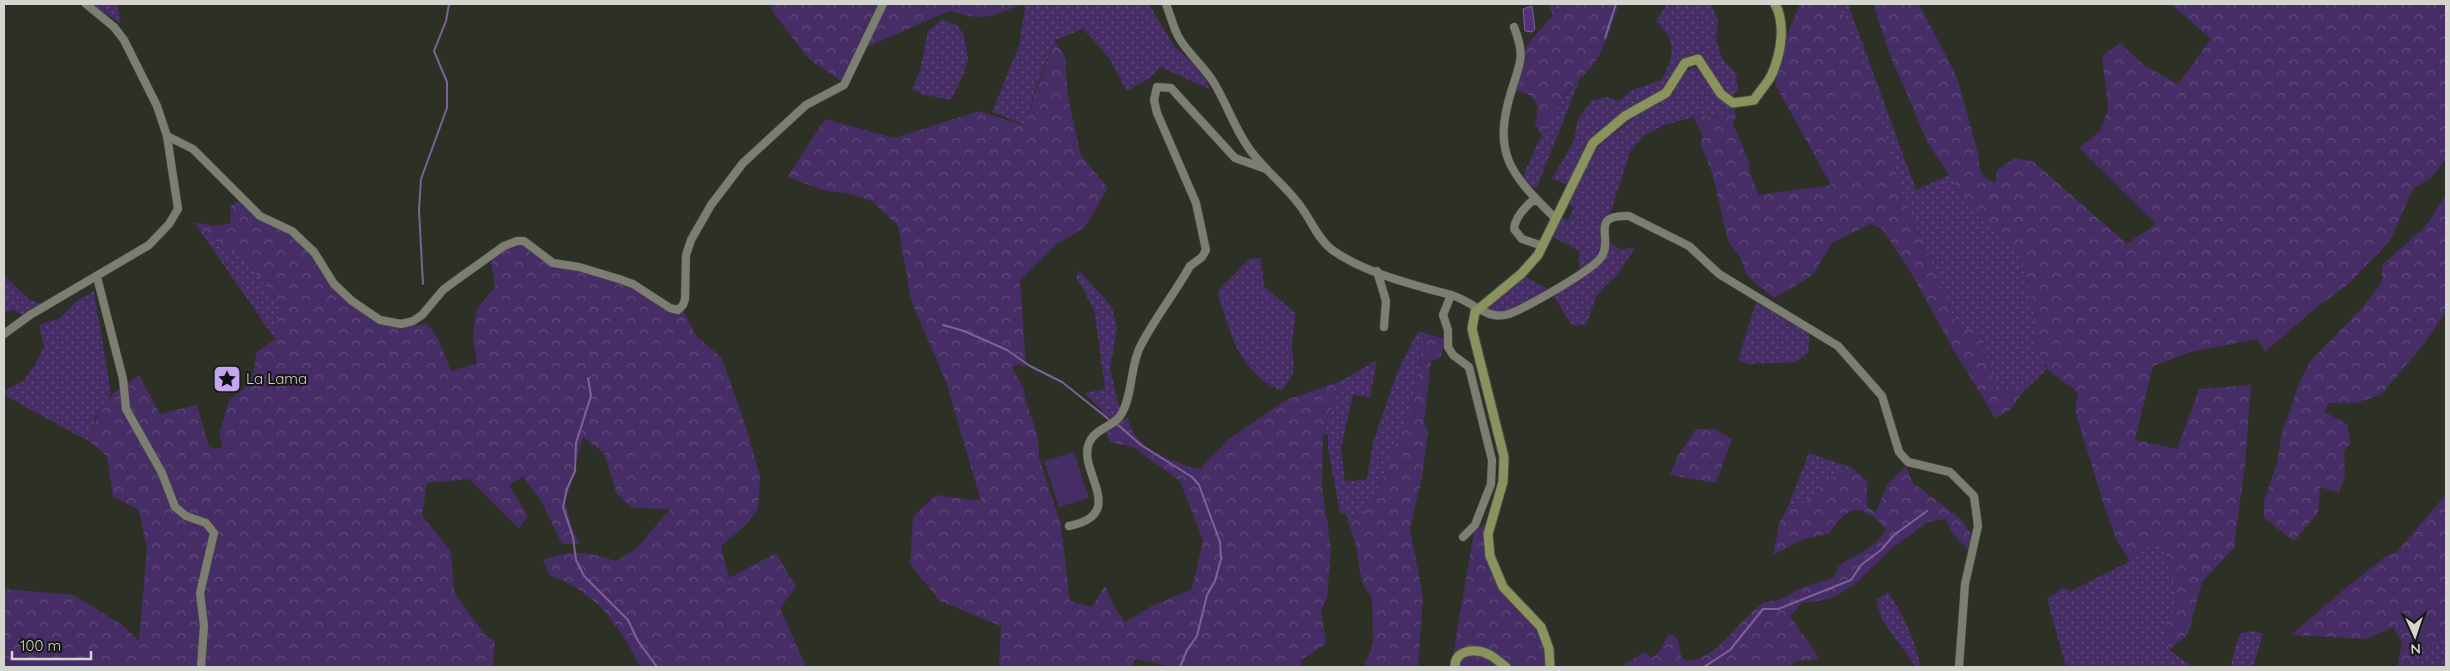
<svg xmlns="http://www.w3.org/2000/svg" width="2450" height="671" viewBox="0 0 2450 671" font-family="Quicksand,sans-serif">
  <defs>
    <pattern id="grass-dots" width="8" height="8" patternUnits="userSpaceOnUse" patternTransform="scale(1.25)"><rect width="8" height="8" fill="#472d66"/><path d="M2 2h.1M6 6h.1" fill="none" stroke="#614b7b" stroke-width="1.8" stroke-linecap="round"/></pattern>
    <pattern id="forest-crowns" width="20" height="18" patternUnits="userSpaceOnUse" patternTransform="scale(1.25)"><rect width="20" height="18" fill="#472d66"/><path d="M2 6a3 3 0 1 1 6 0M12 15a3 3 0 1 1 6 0" fill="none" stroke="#614b7b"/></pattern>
  </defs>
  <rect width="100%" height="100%" fill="#2d3024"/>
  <g fill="url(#grass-dots)">
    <polygon points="92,4 117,4 121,24"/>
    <polygon points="1024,4 1149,4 1174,46 1206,76 1209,89 1160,67 1150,78 1127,91 1109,58 1083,29 1055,40 1034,92 1026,125 992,112 1019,46 1025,9"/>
    <polygon points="1548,4 1574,4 1553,15"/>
    <path d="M1667,4H1711L1718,21L1716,39L1722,58L1736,74L1738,91L1732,97C1717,89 1713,66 1698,53C1667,61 1680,73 1664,90C1657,97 1642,101 1633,107C1602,127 1583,150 1568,185L1552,178L1573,143L1578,119L1593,100L1607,97L1619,101L1632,90L1662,80C1674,54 1678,42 1656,21Z"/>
    <polygon points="1839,4 1848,4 1916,190 1949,175 1970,207 2019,254 2033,305 2035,346 2047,369 2023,392 1996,389 1979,329 1959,329 1901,191 1874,92"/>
    <polygon points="942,20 957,25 964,35 968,60 961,80 951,100 924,95 912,89 920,71 928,31"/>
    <path d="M1693,67L1699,69L1717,97L1734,109L1714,116L1693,117L1662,126L1642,137L1630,152L1611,211C1591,229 1607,239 1598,255C1594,261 1584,266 1579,271V251L1551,236L1560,217L1568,220L1574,207L1566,203L1588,159L1602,143L1635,116L1673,94L1683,73Z"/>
    <path d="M1580,79L1536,189L1521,181C1536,147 1553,105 1580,79Z"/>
    <polygon points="198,228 249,263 280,307 275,339"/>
    <polygon points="1607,240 1619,249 1635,248 1618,274 1597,295 1586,325 1572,325 1552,294 1602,263 1606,253"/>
    <path d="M1261,258L1264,286L1295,313C1295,325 1293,333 1292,344C1292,369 1300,368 1281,391C1236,369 1232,335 1217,292L1249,259Z"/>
    <polygon points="1079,270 1112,307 1117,329 1110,368 1120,411 1112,418 1106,415 1085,393 1105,389 1094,309 1076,277"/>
    <polygon points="4,276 30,300 43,304 23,316 14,310 4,312"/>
    <polygon points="1524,276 1550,290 1500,314 1483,308"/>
    <polygon points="94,291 111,393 95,418 90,442 4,395 4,391 24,380 36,363 44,346 39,325 60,318 75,302"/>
    <polygon points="1756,302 1810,334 1808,353 1796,362 1748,364 1738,360"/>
    <polygon points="1418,331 1424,333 1419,368 1410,409 1373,501 1360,516 1340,512 1328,448 1328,435 1323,433 1341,381 1377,360 1370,398 1353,394 1341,449 1345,482 1367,479 1373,442 1398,371"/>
    <polygon points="1809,453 1852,468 1823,481 1812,498 1788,506"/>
    <polygon points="2158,539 2165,553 2179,605 2165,622 2169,650 2193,667 2066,667 2047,599 2063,588 2071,591 2130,561"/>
    <path d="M1888,592C1903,614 1916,640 1920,667H1916L1882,620L1876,600Z"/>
    <path d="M2254,631L2263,634L2253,667H2230C2235,655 2234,644 2241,633Z"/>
    <polygon points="2446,633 2446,667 2401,667"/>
  </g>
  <g fill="url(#forest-crowns)">
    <polygon points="771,4 1018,4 1019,6 990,16 975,17 949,11 860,50 843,82 810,60 772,11"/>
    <path d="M1574,4H1613L1618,7L1607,39L1595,63L1565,94L1542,135L1535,125C1540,103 1538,96 1515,90L1526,46L1553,15Z"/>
    <polygon points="1800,4 1839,4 1874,92 1901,191 1959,329 1979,328 1996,389 2023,392 2010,410 1995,418 1953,349 1910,271 1882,229 1870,224 1832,243 1813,275 1774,298 1747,276 1741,259 1728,241 1712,172 1701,146 1702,134 1693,117 1714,116 1734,109 1736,116 1733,124 1749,162 1750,173 1759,195 1831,185 1775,84 1785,39"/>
    <path d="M1873,4H1919L1957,77L1979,157C1979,170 1980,178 1995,182L1998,169L2015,158L2034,162L2127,244L2156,224L2079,148L2100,131L2108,109L2102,56L2120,43L2144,65L2178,84L2211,39L2171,4H2446V159L2433,176L2413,189L2390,241L2346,286L2318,306L2265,352L2258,339L2191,352L2153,366L2135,440L2177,449L2199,389L2251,385L2245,464L2234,548L2202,582L2188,634L2169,650L2165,622L2179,605L2165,553L2157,540L2130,561L2116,539L2104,505L2075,411L2078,393L2047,369L2035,346L2033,305L2019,254L1970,207L1928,143L1890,55Z"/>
    <path d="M1055,42L1065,56L1068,97L1081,156L1108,188L1085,227L1056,245L1020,281L1026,367L1017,364L1012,367L1023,387L1027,405L1037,434L1040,461L1061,525L1070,601L1092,607L1105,586L1116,610L1125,622L1150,607L1192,589L1203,540L1180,481L1133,447L1110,442L1106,433L1128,417C1129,422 1130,427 1133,432C1143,451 1180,465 1200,469L1229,439L1286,400L1341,381L1323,433L1322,486L1331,549L1327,598L1321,610L1326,644L1301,660L1302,667H1174L1135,659L1132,667H999L1001,626L940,601L910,564L913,517L936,495L981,501L946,382L911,300L898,226L872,201L847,193L826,191L787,177L825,119L894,138L979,111L1026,126L1035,92Z"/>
    <polygon points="2446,195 2446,312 2424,344 2381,395 2355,403 2329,403 2324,412 2347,424 2351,443 2344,451 2345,475 2339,493 2320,487 2318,513 2294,541 2264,518 2264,501 2277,463 2282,433 2300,381 2309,363 2362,308 2382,282 2382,265 2425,227"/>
    <path d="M238,201L251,212L282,227L308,252L339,295L377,323L408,326L427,324L438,338L451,371L477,363L473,339L476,310L495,287L491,259L504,249L515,244H521L554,268L579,270L631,286L683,310L696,336L722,358L747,430L760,476L758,509L747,524L721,546L729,578L776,553L796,587L780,608L806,667H640C619,624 596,592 549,575L543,560C574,550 585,551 616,561L636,549L670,509L632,508L617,494L604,453L583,437L565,502L572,528L580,544H562L542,502L523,477L509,485L528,516L519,529L469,479L427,483L422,515L451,552L454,592L484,634L495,641L493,667H4V589L73,595L121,624L139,641L147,550L139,510L113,497L107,456L90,442C98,404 107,396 139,375L160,414L197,405L209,447L218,449L223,447L219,435L229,400C251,386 254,379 256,353L275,339L280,307L249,263L198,228L194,222L215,226L230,223L231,206Z"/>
    <polygon points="1424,333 1446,339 1440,358 1431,361 1424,422 1428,432 1422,477 1410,529 1423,597 1418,667 1365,667 1365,662 1372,648 1373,634 1372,598 1362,583 1355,541 1345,513 1360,516 1373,501 1410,409 1419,368"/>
    <polygon points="1696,429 1715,429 1732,439 1716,483 1670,475 1677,457"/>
    <path d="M1906,466L1913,483L1961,519L1971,534L1970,552L1952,533L1945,519L1928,522L1891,549L1854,585L1830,599L1802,603L1790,616L1820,659L1795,661L1789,667H1621L1644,652L1652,658L1659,652L1669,633L1678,639L1681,656L1685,661C1716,661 1737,622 1761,604C1766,601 1773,602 1779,600C1786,598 1792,592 1799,589C1811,583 1824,583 1835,576L1838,567C1857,552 1871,553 1886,530C1864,502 1847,504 1829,534L1804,539L1773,555L1779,524L1788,506L1812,498L1823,481L1852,468L1867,481V507L1876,512L1888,483Z"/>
    <polygon points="2446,494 2446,633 2401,667 2397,667 2402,644 2393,627 2367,639 2291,635 2348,586 2385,557 2397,552"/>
    <polygon points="1484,525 1487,552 1498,587 1536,629 1543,646 1546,667 1451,667 1474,532"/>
  </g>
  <polygon fill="#472d66" points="1074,452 1089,498 1059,507 1044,461"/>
  <polygon fill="#56307f" stroke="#7c6297" points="1532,6 1535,29 1532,32 1525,31 1523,9"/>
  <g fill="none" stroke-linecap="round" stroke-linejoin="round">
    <g stroke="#7c6297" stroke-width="2">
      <polyline points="1605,38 1616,4"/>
      <polyline points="423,284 419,210 421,179 447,108 447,82 434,51 446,21 449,4"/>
      <polyline points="943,325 964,331 1007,350 1030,366 1062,382 1111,421"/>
      <polyline points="588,378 591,396 576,443 575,471 567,489 563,507 573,537 576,560 584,576 628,620 638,641 657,667"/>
      <polyline points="1117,424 1141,445 1192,477 1199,485 1220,542 1221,559 1215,581 1207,595 1197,636 1187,650 1180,667"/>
      <polyline points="1704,667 1730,650 1763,609 1778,609 1851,580 1861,565 1881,550 1894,535 1927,511"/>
    </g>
    <defs>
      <g id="minor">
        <path d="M1166,4C1170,14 1173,26 1178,36C1187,53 1204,66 1214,83C1227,104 1234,127 1248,147C1262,168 1283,183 1298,203C1310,217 1316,237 1331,249C1363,273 1415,285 1454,296C1473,302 1487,321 1509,314C1525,308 1594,270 1602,256C1613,238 1589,214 1629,216L1689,246L1719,274L1838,346L1882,396L1899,452L1908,462L1950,472L1974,496L1978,526L1965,584L1959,667"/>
        <path d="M1514,27C1525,55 1521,61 1512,89C1491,155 1511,174 1556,219"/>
        <polyline points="167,136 193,149 260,216 292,231 314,252 334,284 352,301 380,320 401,324 413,321 422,315 443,290 455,281 504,246 517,241 524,241 553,263 579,267 619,279 633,284 670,308 678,310 683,305 685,299 686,255 691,240 711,205 743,163 806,105 844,85 883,4"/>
        <path d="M1537,201H1532C1523,209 1515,218 1514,229L1522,239L1543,246"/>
        <polyline points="1377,271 1386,301 1384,327"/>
        <polyline points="97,277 123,379 126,409 162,473 175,507 186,516 206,523 214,533 200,593 204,626 201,667"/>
        <polyline points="1451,295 1443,315 1448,330 1448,347 1453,355 1469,367 1492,460 1491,484 1475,525 1463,537"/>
        <polyline points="4,334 30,315 149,245 169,224 178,209 167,136 157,106 124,40 114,27 86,4"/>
        <path d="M1069,526C1129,514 1077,471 1089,443C1096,427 1115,427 1122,413C1133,393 1130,367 1140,347C1154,319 1175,293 1190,266L1202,257L1206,250L1196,203L1157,113L1154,100L1157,87L1171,88L1235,158L1266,169"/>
      </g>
      <g id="major">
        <path d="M1455,667C1454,649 1477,648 1490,655C1495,658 1501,663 1506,667"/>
        <path d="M1550,667L1549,649L1541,627L1503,587L1490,556L1488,534L1503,482L1504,457L1472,329L1475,312L1521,274L1538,255L1593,143L1625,116L1666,93L1685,63L1698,59L1721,94L1733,103L1754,100C1759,92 1768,83 1772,74C1781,53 1786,24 1775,4"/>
      </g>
    </defs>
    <use href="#minor" stroke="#4b4d43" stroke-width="9"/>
    <use href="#major" stroke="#4b4d43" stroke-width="11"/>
    <use href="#minor" stroke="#7b7e71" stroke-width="8"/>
    <use href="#major" stroke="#8a935e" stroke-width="9"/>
  </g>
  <defs>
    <symbol id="sight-square" viewBox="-11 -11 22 22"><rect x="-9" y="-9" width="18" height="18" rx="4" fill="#c5a6f0" stroke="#161712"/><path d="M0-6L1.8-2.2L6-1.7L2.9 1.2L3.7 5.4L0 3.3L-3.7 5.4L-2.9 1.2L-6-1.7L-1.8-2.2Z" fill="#111"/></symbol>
  </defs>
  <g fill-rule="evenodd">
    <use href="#sight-square" x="211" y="363" width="32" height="32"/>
  </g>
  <g text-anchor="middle" stroke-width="4" stroke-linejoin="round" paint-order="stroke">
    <g font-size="15" fill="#d4d5ce" stroke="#161712" text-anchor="start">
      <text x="246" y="384">La Lama</text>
    </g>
  </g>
  <rect width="2450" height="671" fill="none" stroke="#d4d5ce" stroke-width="10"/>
  <g transform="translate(2415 636) rotate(177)" stroke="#161712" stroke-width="4" paint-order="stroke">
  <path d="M0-4L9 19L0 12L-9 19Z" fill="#d4d5ce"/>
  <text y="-8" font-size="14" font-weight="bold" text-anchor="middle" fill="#d4d5ce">N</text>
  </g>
  <path d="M12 651v8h79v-8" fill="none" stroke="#d4d5ce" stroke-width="2.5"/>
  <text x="20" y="651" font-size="15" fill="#d4d5ce" stroke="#161712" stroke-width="4" paint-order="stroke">100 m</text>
</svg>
